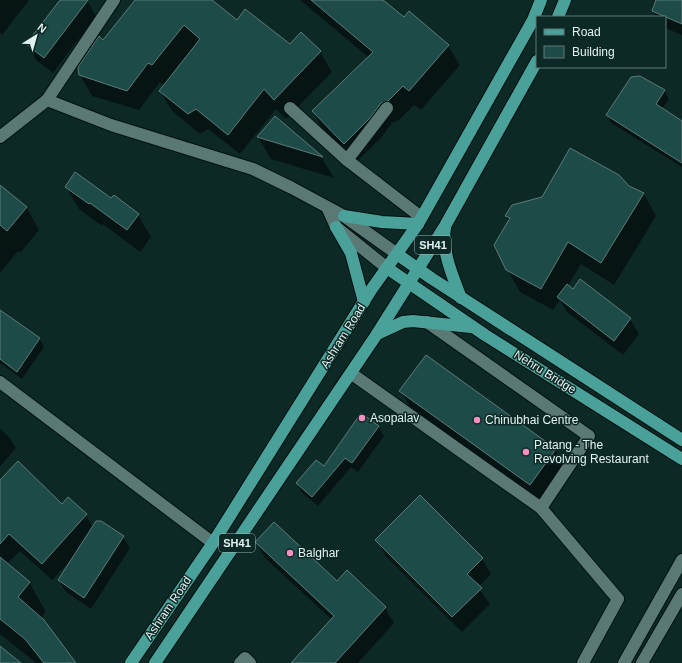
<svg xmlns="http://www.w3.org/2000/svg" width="682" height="663" viewBox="0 0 682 663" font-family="Helvetica,sans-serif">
  <rect width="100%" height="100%" fill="#0d2926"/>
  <g fill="#0007">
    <polygon points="0,0 29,0 2,35 0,33"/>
    <polygon points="57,0 87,0 96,16 53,73 36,60 27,44 60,2"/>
    <polygon points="136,0 211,0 237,22 290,45 320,52 332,72 286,119 276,109 240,154 208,129 200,134 172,111 160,91 164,86 160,82 139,110 92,96 80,75 103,41"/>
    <polygon points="300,0 382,0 404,18 448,46 460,65 421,110 414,105 399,120 392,123 381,138 355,163 324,131 313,112 368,57"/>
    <polygon points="657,0 682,0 682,35 665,28 665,17 656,17 653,11"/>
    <polygon points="645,79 665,91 669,99 662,109 682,122 682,167 611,123 607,115"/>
    <polygon points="275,117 322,158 334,178 271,159 258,137"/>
    <polygon points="0,186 27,208 39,230 20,253 18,251 0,273"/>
    <polygon points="66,187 111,200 138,215 151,237 140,252 103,224 102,226 79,209"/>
    <polygon points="629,187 644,194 656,216 614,285 581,264 568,286 630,319 639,334 623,355 567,312 560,300 553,310 520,292 507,269 509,222 506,216"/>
    <polygon points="0,311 40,339 44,347 22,379 0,363"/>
    <polygon points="401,391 555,450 564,465 539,500 410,407"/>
    <polygon points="378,426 384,436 358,472 351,467 318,506 303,494 297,484 324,468"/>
    <polygon points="0,429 9,437 16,448 0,467"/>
    <polygon points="0,481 86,515 93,527 123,537 130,548 91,609 66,592 59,581 70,561 52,580 20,551 7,564 29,582 46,612 41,618 74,663 36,663 0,634"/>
    <polygon points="377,540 482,559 491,574 478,587 490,604 462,632 385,555"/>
    <polygon points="256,542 385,608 394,623 358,663 292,663 332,620 265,558"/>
  </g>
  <g fill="#1d4b47" stroke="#5d7b78">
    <polygon points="60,0 88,0 44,58 26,44"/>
    <polygon points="135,0 212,0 237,20 245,9 290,44 301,32 321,51 274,100 264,89 228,135 196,109 188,114 159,91 200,39 184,25 152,65 148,63 127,91 79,75 78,67 99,36 103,40"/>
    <polygon points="311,0 383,0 404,17 409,11 449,45 409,91 403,86 388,101 381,103 370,118 344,144 312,111 373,52"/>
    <polygon points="656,0 682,0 682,24 652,11"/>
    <polygon points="640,76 665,90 656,104 682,121 682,163 606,115 631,77"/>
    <polygon points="275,116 323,157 257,137"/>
    <polygon points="570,148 619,175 629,186 644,193 601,263 568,242 541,289 506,270 494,245 510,218 505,216 512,205 542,197"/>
    <polygon points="75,172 111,198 114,195 139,214 127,230 90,203 89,204 65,187"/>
    <polygon points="0,185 27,207 7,231 0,225"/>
    <polygon points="580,279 631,318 614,341 557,297 567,284 573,289"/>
    <polygon points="0,310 40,338 17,372 0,359"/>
    <polygon points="426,355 556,449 530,485 399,391"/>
    <polygon points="361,413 379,426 352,463 345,458 312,497 296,483 316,460 324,466"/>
    <polygon points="18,461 62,504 68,497 87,514 42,564 9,534 0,544 0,480"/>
    <polygon points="420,495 483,558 467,574 482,588 452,617 375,540"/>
    <polygon points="96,521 101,521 124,536 84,598 58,580"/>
    <polygon points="274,522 337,581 347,570 386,607 335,663 291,663 334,616 255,542"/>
    <polygon points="0,557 30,582 18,597 44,620 76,663 44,663 25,639 0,619"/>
    <polygon points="0,646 21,663 0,663"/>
  </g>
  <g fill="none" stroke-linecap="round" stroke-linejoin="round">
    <defs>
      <g id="minor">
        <polyline points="47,100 111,125 253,169 292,188 344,216 397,254"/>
        <polyline points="290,108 347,160"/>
        <polyline points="387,108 347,160 421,217"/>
        <polyline points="0,137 47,100 114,0"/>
        <polyline points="328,209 336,227 387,268"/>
        <polyline points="352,374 541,508 589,436 427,322"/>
        <polyline points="0,382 213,543"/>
        <polyline points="541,508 618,599 583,663"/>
        <polyline points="240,663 245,658 250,663"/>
        <polyline points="624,663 682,560"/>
        <polyline points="642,663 682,594"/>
      </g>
      <g id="major">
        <polyline points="558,17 565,0"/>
        <polyline points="344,216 382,222 418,224"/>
        <polyline points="336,227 351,253 364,302"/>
        <path d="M445,228C441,250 453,277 461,298"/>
        <polyline points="397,254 431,278 682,440"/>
        <polyline points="387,268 485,335 682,459"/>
        <polyline points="377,334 403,322 413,321 471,327"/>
        <polyline points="131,663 213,543 371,290 418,224 533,20 541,0"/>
        <polyline points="155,663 377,334 445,226 537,61"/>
      </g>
    </defs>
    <use href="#minor" stroke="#00110f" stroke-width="14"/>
    <use href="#major" stroke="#00110f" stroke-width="14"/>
    <use href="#minor" stroke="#5a7874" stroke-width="12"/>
    <use href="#major" stroke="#4aa199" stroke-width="12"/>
  </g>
  <g fill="#fb8fc3" stroke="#0d2926" stroke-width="1.5">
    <circle cx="362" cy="418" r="4"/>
    <circle cx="477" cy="420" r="4"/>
    <circle cx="526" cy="452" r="4"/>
    <circle cx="290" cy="553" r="4"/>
  </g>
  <g text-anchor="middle" stroke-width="3" stroke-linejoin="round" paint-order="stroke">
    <g fill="#0d2926" stroke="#a2b6b3" stroke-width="1">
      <rect x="415" y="236" width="36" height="18" rx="3"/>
      <rect x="219" y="534" width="36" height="18" rx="3"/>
    </g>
    <g font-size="11" font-weight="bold" fill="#e2f2f0">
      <text x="433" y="249">SH41</text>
      <text x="237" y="547">SH41</text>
    </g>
    <g font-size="12" fill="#e2f2f0" stroke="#0d2926">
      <text transform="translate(343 336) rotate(-58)" y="4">Ashram Road</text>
      <text transform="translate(545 372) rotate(32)" y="4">Nehru Bridge</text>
      <text transform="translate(168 608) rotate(-56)" y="4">Ashram Road</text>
    </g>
    <g font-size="12" fill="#e2f2f0" stroke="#0d2926" text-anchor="start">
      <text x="370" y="422">Asopalav</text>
      <text x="485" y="424">Chinubhai Centre</text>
      <text x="534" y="449">Patang - The<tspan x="534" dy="14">Revolving Restaurant</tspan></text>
      <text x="298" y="557">Balghar</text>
    </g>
  </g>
  <rect x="536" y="16" width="130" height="52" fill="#0d2926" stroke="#627977"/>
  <rect x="544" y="29" width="20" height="6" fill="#4aa199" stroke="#627977"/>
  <text x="572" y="36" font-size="12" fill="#e2f2f0">Road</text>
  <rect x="544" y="46" width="20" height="12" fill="#1d4b47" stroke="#627977"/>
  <text x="572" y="56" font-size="12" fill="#e2f2f0">Building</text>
  <g transform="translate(36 36) rotate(37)" stroke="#0d2926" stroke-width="3" paint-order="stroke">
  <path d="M0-3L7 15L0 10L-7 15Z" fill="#e2f2f0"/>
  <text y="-6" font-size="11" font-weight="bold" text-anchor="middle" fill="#e2f2f0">N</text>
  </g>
</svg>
